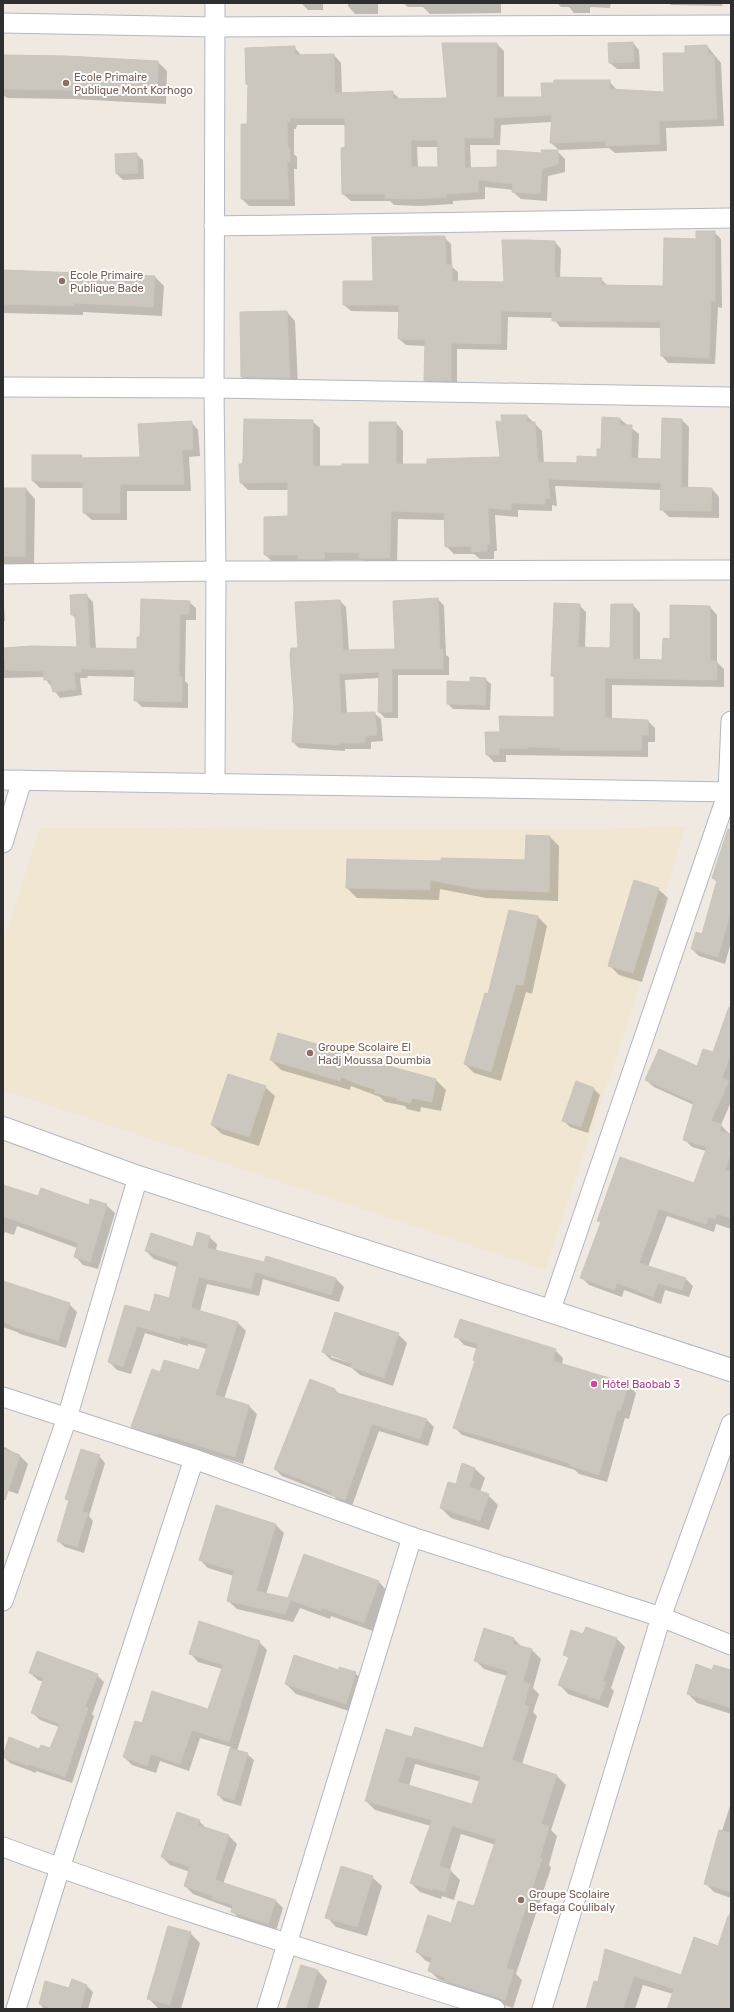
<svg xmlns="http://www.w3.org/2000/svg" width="734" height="2012" viewBox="0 0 734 2012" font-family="Rubik,sans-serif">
  <rect width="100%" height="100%" fill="#efe9e1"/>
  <polygon fill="#f0e6d1" points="685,826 630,1016 545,1270 3,1090 3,944 40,828 577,830"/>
  <g fill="#0003" fill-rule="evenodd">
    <polygon points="301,3 323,3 323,10 308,10"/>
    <polygon points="348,3 378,3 378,14 355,14 348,6"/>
    <polygon points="403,3 501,3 501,13 430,14 423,7 408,7"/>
    <polygon points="557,3 611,3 610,8 590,7 590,13 574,13 569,7 561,7"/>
    <polygon points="669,3 723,3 722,6 671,5"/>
    <polygon points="633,43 639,50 640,69 617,69 610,63"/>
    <path d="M497,44L504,51V98H543L609,81L617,90L665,93L686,54L707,46L721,63L724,126L666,128L667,151L615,153L609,148L559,150L551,143L552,122L501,125L500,145H470L471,169L498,168L557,151L565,159V172L548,176L547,201L521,199L513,192L514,190L485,187V199L453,201V204L420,206L394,205L390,201H351L343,194L346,125H297L296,129H294V154L297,157V169H294L295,206H249L242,199V125H248L249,86L247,84L294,47L302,56L334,55L341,63L342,94L392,92L400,99H448ZM417,147H438L439,168H418Z"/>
    <polygon points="3,56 158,62 167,71 166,104 73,99 7,98 3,95"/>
    <polygon points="136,154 143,160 144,179 123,180 117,174 116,155"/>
    <polygon points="714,232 721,239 722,308 718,307 715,364 668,363 662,356 661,328 560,327 553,318 508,317 507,350 457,349 457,387 432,387 425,380 426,346 406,345 399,339 400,312 351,311 344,305 374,282 444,237 451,244 452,267 458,272 458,282 505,283 555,242 561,249 560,278 601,279 608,286 664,287 697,240"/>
    <polygon points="3,271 155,277 164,286 162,316 83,312 83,315 3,313"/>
    <polygon points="287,312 295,321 298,386 251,385 242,377"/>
    <polygon points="527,416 542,431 544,463 578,464 598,458 620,419 639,434 638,459 662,460 682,420 689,427 688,489 712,489 719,497 719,518 669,517 661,509 662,490 555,486 557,506 552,505 552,511 518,510 518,517 495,515 497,551 494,551 494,559 480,559 474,554 454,554 446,546 445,520 398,519 397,565 367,565 362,560 331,560 332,567 273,562 265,555 289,517 289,490 248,490 241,483 312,421 320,428 320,467 370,465 396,423 403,431 403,465 428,465 501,458 503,423"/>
    <polygon points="191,422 198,430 200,456 189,457 191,491 127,491 127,520 92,520 84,513 84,488 40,488 33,481 81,456 84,459 141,458"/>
    <polygon points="3,489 26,489 35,499 34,566 6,565 3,562"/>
    <polygon points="86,595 93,602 96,649 138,650 141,638 189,602 196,608 196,620 186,620 185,681 188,684 188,708 142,707 135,700 136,677 88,676 87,678 80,678 82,695 60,698 44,677 3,678 3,648 78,648 76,619 72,614"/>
    <polygon points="438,599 444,606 446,655 449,657 449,675 398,675 398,718 385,718 379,712 379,678 345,680 347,714 374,713 381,719 383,741 371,742 371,749 345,749 345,751 299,748 293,742 299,649 340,601 346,607 349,651 396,650"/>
    <polygon points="3,604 4,605 5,621 3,621"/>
    <polygon points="579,605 586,612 585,648 611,649 612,605 633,605 640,613 640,660 663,661 671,640 710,607 717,615 717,662 724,669 724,687 612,685 612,720 648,721 655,728 655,742 648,742 648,757 506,755 506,762 494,762 487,755 486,733 501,732 555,718 555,678 552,675"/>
    <polygon points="485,679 491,684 490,710 453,709 448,704 471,683"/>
    <polygon points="550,837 559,846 558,901 486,898 440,889 439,900 357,898 347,888 442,862 526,861"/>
    <polygon points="731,841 731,942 725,964 699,956 692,949 703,935 717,882 713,878"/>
    <polygon points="658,889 668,898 642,982 619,975 609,965"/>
    <polygon points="510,911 538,917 547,926 532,994 526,992 501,1081 474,1073 465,1064 489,996"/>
    <polygon points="731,1021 731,1102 721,1125 731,1136 731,1229 716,1224 714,1232 667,1216 648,1267 685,1278 693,1286 689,1297 665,1290 661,1304 624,1290 622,1297 589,1285 581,1277 602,1224 598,1220 695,1184 706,1151 692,1147 684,1139 694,1105 654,1087 646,1080 697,1068 714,1054"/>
    <polygon points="348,1054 350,1057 436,1080 446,1090 441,1111 421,1107 420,1112 407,1109 405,1106 385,1102 380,1097 351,1086 350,1090 281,1070 271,1060"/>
    <polygon points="576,1083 594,1089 600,1095 588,1133 570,1127 564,1121"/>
    <polygon points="265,1087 275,1096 259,1146 222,1134 212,1125"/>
    <polygon points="3,1186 38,1197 89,1207 106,1205 115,1213 98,1269 83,1265 75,1256 77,1248 17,1226 14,1235 5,1232 3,1237"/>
    <polygon points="209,1237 217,1244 216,1251 265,1263 267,1257 336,1279 344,1287 339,1302 263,1279 259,1296 207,1284 200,1311 238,1323 246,1331 224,1399 249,1406 257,1414 243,1464 165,1440 140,1435 132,1427 161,1374 200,1371 207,1349 188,1344 188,1346 145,1333 131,1374 117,1370 109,1362 125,1306 151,1314 169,1300 177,1267 154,1259 146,1251 194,1248"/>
    <polygon points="3,1285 69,1304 77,1312 66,1348 20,1334 17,1332 3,1327"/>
    <path d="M398,1334L407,1343L393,1386L360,1375L352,1368L331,1360L323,1352ZM331,1354L357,1363V1365L331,1357Z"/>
    <polygon points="456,1336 555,1350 563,1358 562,1364 628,1385 636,1393 629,1419 625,1418 607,1482 579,1474 575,1470 462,1435 454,1427 476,1361 478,1349 464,1345"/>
    <polygon points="335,1390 339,1394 426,1419 434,1427 428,1446 379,1431 352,1506 339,1502 335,1497 282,1476 275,1469"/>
    <polygon points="3,1446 20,1456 28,1464 18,1494 6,1490 3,1497"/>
    <polygon points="99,1456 105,1463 89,1516 93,1521 84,1553 65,1547 58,1541 70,1502 66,1499"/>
    <polygon points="463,1465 475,1469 485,1478 480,1492 488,1495 498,1505 489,1530 451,1518 441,1508 457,1485"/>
    <polygon points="217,1506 276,1525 284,1533 266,1595 289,1600 304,1555 379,1582 387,1591 373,1631 331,1616 330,1619 300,1608 293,1622 237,1609 228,1601 234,1576 208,1568 200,1560"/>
    <polygon points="584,1636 617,1639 625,1647 611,1688 614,1691 608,1708 568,1694 560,1685 569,1659 565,1654"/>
    <path d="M514,1639L523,1648L532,1650L541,1659L533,1688L539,1694L533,1712L537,1716L522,1764L557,1776L566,1785L551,1830L557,1836L549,1865L551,1868L516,1974L522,1980L513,2008L454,1989L448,1983L438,1979L429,1970L431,1963L426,1961L417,1952L474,1907L496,1845L461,1834L450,1870L460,1880L454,1900L442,1896L441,1899L420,1892L411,1883L431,1826L375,1810L366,1801L413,1738L484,1749L507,1676L484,1669L475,1660ZM415,1764L481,1782L473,1805L409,1786Z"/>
    <polygon points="259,1642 267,1650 237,1751 247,1754 254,1760 241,1806 224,1801 218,1795 231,1747 200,1738 189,1771 160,1761 156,1773 132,1765 124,1757 142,1725 209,1710 222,1669 198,1662 190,1653"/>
    <polygon points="339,1671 355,1673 365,1683 355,1713 296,1694 286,1684"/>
    <polygon points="713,1671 731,1671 731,1714 697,1703 688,1694"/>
    <polygon points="30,1673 97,1675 104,1682 92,1714 94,1716 72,1783 36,1771 36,1773 10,1763 3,1756 9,1738 40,1750 51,1749 59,1727 40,1720 33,1713 44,1682 38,1680"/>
    <polygon points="731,1803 731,1898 714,1892 705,1883"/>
    <polygon points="199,1821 207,1829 229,1836 237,1844 223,1884 275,1900 283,1908 276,1931 240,1919 232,1911 233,1909 193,1894 185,1886 190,1872 170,1865 162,1857"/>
    <polygon points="372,1877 382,1886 367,1936 336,1927 327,1917"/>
    <polygon points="731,1909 731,2009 668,2009 673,1994 643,1985 635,2009 587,2009 598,1984 606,1950 681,1976 719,1947"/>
    <polygon points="190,1933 200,1943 181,2009 158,2008 148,1998"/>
    <polygon points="301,1966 318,1971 327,1981 318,2009 287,2009"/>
    <polygon points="72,1981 87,1986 93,1992 88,2009 44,2009 40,2004 69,1989"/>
  </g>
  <g fill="#cbc7bf" stroke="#cbc5ba" fill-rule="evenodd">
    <polygon points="633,42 634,62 609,63 608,43"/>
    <path d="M442,43H497V97H542L541,83H554V80H610V89L664,92L663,53H685V46L707,45L708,55H714L717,119L659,121L660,144L606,146V141L550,143L552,115L494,118L493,138H464L465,168L497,167V150L542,153L541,150H558V164L542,169L540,194L512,192L513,184L478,180V192L446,194L447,197L412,199L385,198V194H342L341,148L345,147V118H290V122H287L288,148H290V162H287L289,199H241V124H247L248,84H246L245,48L295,46V55L334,54L335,93L393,91V99L447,98ZM411,140H437L438,167H411Z"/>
    <polygon points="3,55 66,56 158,61 157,95 63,90 3,89"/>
    <polygon points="137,153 138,173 116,174 115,154"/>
    <polygon points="696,231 715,231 715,301 711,301 709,358 661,356 660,322 552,321 552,312 501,311 501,344 451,343 451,381 424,381 425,340 398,339 399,305 343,305 343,281 373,281 372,237 445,236 446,265 452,265 452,281 504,282 502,240 527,240 555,241 554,273 556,273 555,277 602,278 601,285 663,286 664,238 696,239"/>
    <polygon points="3,270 155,276 153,307 74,303 74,306 3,304"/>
    <polygon points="287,311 290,378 241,377 240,312"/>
    <polygon points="501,415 527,415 527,422 535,422 538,462 577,463 577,456 597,457 597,449 601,449 602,417 620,418 620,425 632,425 631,458 661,459 662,418 682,419 681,487 712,488 711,511 660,510 661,483 548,479 550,499 545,498 545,504 511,503 511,510 488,508 490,544 487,544 487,551 471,552 471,546 445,547 444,513 391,511 390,558 359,558 359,553 324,552 325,559 298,559 298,555 264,555 264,517 288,516 288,482 240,483 239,464 242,464 243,459 244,419 313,420 313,466 342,466 342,464 369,464 369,422 396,422 396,464 427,464 427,459 500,457 496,421 502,422"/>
    <polygon points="192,421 193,449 182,450 184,484 120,484 120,513 83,513 83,482 32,481 32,455 82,455 81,458 140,457 138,424"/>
    <polygon points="3,488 26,488 25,557 3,556"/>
    <polygon points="87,594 90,648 137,649 137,637 140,637 141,599 190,601 189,614 180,614 179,677 182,677 182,702 134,701 135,670 81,669 81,672 74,672 76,689 53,692 50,680 44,680 43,671 6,670 4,648 31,646 77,647 75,615 71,615 70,595"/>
    <polygon points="438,598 440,650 443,650 443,669 392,669 392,712 378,712 379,672 339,674 341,713 375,712 377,735 365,736 365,743 339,743 339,745 292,742 294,709 290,655 291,648 298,648 295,602 340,600 343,650 395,649 393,601"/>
    <polygon points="554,603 580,604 578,647 610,648 611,604 633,604 633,659 662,660 663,638 670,639 670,605 710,606 710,661 717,661 717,680 605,678 605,718 648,720 648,735 642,735 641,750 560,750 560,748 527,747 527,749 499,748 499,755 486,755 485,732 500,732 499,716 554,717 554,676 551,676"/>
    <polygon points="470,677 486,678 485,705 447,704 447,681 470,682"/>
    <polygon points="728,829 731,830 731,911 718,957 691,949 696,932 702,934 717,880 712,878"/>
    <polygon points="526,835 550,836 549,892 476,889 430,880 430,890 346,888 347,859 441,861 441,858 525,860"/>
    <polygon points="634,880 659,888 633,973 608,966"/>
    <polygon points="509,910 538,916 523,985 516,984 491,1072 464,1064 485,993 488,994"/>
    <polygon points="729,1007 731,1008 731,1053 722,1078 729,1081 711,1121 721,1124 720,1131 731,1134 731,1153 725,1170 731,1172 731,1218 717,1214 715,1219 708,1217 706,1224 659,1209 639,1263 686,1278 682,1290 658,1283 653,1297 617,1283 614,1290 580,1278 601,1222 597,1221 620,1157 694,1183 707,1147 683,1140 694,1102 645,1080 659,1049 697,1066 703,1049 713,1052"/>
    <polygon points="278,1033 348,1053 348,1055 436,1079 432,1102 412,1098 410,1103 397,1100 397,1098 375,1093 375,1089 360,1085 341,1077 340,1081 270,1060"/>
    <polygon points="228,1074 266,1086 249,1137 211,1125"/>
    <polygon points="576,1081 594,1088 581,1127 562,1121"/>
    <polygon points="3,1185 38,1196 41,1188 89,1205 90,1199 107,1204 90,1262 74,1257 78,1243 3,1216"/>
    <polygon points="197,1232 210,1236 207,1248 264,1262 266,1256 336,1278 331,1295 255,1272 251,1289 199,1277 191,1308 238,1322 215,1395 249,1405 235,1457 158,1433 157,1435 131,1427 152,1369 160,1372 164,1360 199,1370 208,1344 181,1336 180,1339 137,1326 123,1367 108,1362 125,1305 150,1312 155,1294 169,1298 178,1262 145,1251 151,1233 193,1247"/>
    <polygon points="3,1281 70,1303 58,1341 11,1326 11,1325 3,1322"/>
    <polygon points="335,1312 399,1333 384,1378 351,1367 352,1363 322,1352"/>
    <polygon points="460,1319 556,1349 553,1361 629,1384 620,1411 617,1410 599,1475 570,1466 571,1464 524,1449 453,1428 475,1361 473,1360 478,1344 454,1337"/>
    <polygon points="310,1379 335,1389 334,1392 427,1419 420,1439 372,1424 345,1500 331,1495 332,1492 274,1469"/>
    <polygon points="3,1449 20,1455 5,1500 3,1499"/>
    <polygon points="81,1449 100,1455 82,1512 88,1513 77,1547 57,1541 69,1500 65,1499"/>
    <polygon points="462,1463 475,1468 469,1487 489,1494 480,1521 440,1508 448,1482 456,1484"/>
    <polygon points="216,1505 276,1524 256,1591 288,1598 304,1554 379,1581 364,1623 322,1608 321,1611 291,1600 285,1614 227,1601 234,1571 199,1560"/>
    <polygon points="199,1621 260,1641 229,1742 192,1730 180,1764 151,1754 147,1766 123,1757 135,1721 142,1723 152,1691 208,1709 223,1665 189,1654"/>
    <polygon points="586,1627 617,1638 603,1681 606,1682 599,1700 558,1685 569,1657 563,1655 571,1630 583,1634"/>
    <path d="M484,1628L514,1638L513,1644L532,1649L523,1682L530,1684L524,1705L529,1707L512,1760L557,1775L541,1824L549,1827L540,1857L542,1858L506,1968L514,1970L505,2000L444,1980L445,1977L428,1971L432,1958L416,1952L428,1915L451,1923L458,1901L474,1906L496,1839L452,1826L439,1866L451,1870L445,1892L433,1888L432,1890L410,1883L432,1820L365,1801L386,1729L412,1737L415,1727L483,1748L508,1671L474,1661ZM406,1756L481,1776L472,1804L398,1782Z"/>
    <polygon points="37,1651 98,1674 85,1707 88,1708 65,1777 29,1764 28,1766 3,1757 9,1737 39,1749 41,1745 50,1748 60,1724 31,1713 44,1678 29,1673"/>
    <polygon points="294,1655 339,1670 339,1667 356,1672 346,1704 285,1684"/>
    <polygon points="696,1664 712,1670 714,1665 731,1670 731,1708 687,1694"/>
    <polygon points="230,1748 248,1753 234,1800 217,1795"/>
    <polygon points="177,1812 200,1820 198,1825 229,1835 215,1880 276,1900 268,1924 231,1912 233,1905 212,1899 212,1896 184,1886 190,1867 161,1857"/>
    <polygon points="719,1830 731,1833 731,1892 704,1884"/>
    <polygon points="341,1866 373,1876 357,1927 325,1918"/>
    <polygon points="728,1916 731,1916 731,2003 729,2009 667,2009 674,1989 634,1976 623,2009 586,2009 594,1981 598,1982 605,1949 681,1975 694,1937 718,1946"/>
    <polygon points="168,1926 191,1932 170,2005 147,1999"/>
    <polygon points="301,1965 318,1970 306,2009 286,2009"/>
    <polygon points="72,1979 87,1985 80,2009 54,2009 39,2004 45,1981 69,1988"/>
  </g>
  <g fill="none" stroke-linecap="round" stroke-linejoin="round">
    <defs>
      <g id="street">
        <polyline points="215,3 214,388 216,571 215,784"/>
        <polyline points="3,23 214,27 731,25"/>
        <polyline points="214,226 731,218"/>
        <polyline points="3,387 214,388 731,397"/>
        <polyline points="3,574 216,571 731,570"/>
        <polyline points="3,780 731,792"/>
        <polyline points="3,843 22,780"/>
        <polyline points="550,1312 728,792 731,721"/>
        <polyline points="3,1397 194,1459 412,1537 661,1617 731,1645"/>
        <polyline points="3,1601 67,1418 138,1177"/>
        <path d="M3,1847C165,1907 331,1957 495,2009"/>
        <polyline points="16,2009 60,1868 194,1459"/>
        <polyline points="267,2009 412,1537"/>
        <polyline points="542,2009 661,1617 731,1424"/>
      </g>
      <polyline id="secondary" points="3,1128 138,1177 731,1370"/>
    </defs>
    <use href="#street" stroke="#b4b7c1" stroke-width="21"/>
    <use href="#secondary" stroke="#b4b7c1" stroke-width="24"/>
    <use href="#street" stroke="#fff" stroke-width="19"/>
    <use href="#secondary" stroke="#fff" stroke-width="22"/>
  </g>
  <g fill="#8d6e63" stroke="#fff" stroke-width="1.5">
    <circle cx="66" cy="83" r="4"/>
    <circle cx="62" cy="281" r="4"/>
    <circle cx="310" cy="1053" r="4"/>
    <circle cx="521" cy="1900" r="4"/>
  </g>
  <circle fill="#d1479c" stroke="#fff" stroke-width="1.5" cx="594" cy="1384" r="4"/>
  <g text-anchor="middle" stroke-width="4" stroke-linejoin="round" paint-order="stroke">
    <g font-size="11" fill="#785e54" stroke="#fff" text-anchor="start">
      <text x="74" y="81">Ecole Primaire<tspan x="74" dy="13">Publique Mont Korhogo</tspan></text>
      <text x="70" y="279">Ecole Primaire<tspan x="70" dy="13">Publique Bade</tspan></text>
      <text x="318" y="1051">Groupe Scolaire El<tspan x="318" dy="13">Hadj Moussa Doumbia</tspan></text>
      <text x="529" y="1898">Groupe Scolaire<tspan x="529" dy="13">Befaga Coulibaly</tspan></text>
    </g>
    <g font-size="11" fill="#b23c85" stroke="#fff" text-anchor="start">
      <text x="602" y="1388">Hôtel Baobab 3</text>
    </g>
  </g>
  <rect width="734" height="2012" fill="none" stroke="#2e2e2e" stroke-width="8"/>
</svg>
